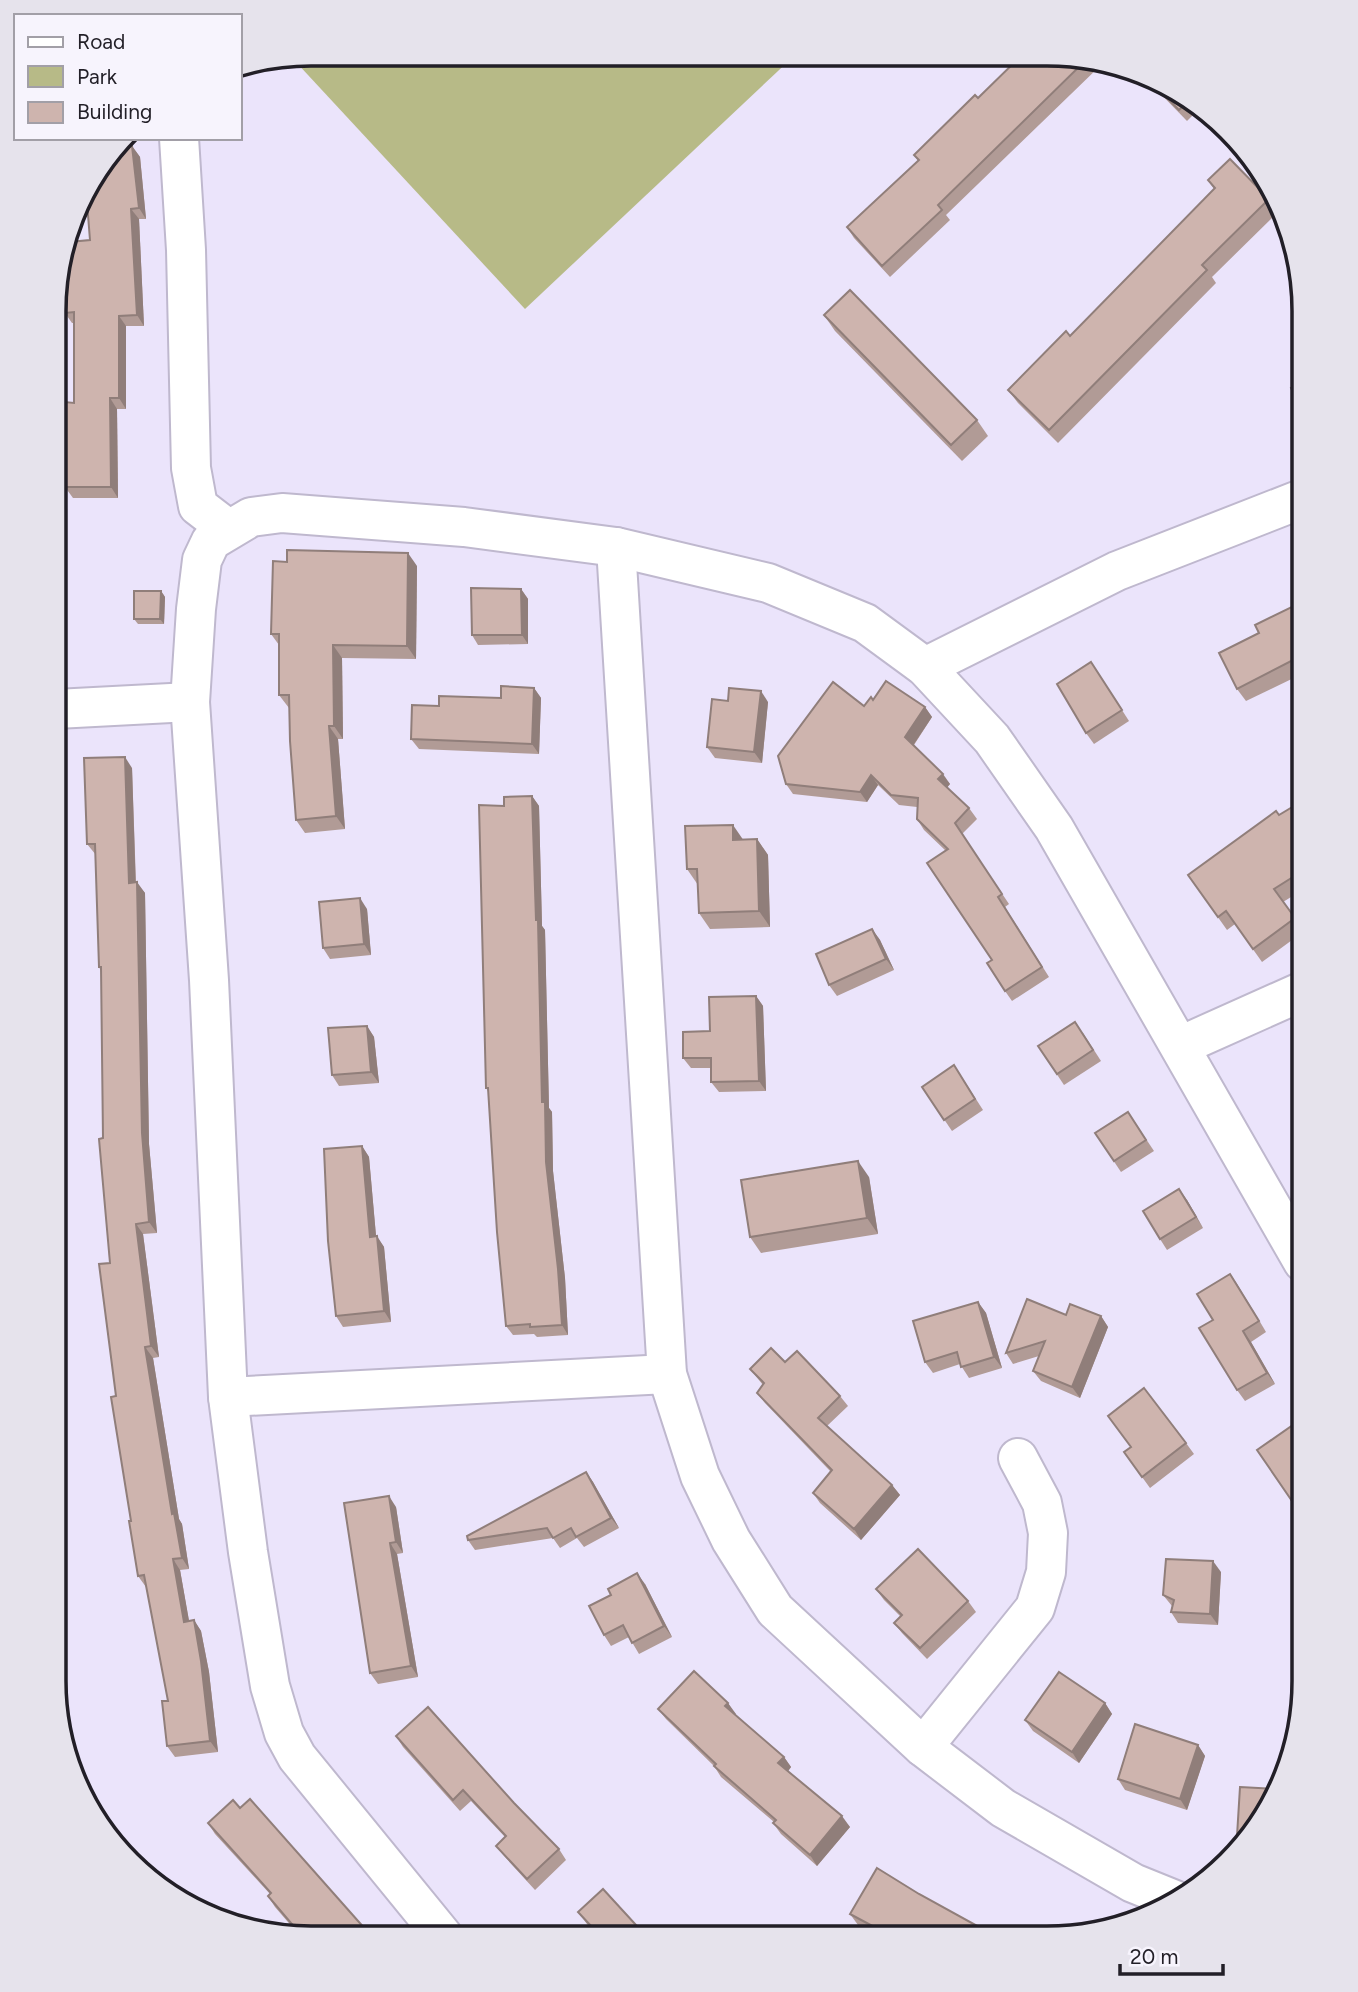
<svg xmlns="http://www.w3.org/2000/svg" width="1358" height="1992" viewBox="0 0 1358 1992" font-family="Figtree,sans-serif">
  <rect width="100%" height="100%" fill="#ebe4fb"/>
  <polygon fill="#b7ba87" points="312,54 794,56 525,309 295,61 299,56"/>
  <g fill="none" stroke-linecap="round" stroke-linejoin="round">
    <defs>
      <g id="minor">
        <polyline points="179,138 186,250 191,468 198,506 228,529"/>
        <polyline points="616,547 667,1374 700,1476 731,1540 775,1610 923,1747 1003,1808 1133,1883 1175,1900"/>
        <polyline points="925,667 1117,571 1304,498"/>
        <polyline points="56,709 190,702"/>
        <polyline points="1180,1046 1303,991"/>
        <polyline points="228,1397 667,1374"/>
        <polyline points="923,1747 1035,1608 1046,1572 1048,1533 1042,1503 1018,1458"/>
        <polyline points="443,1936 297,1757 284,1733 270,1686 248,1552 228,1397 209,980 190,702 196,609 202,560 211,541 251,517 282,513 464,527 616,547 768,583 865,623 925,667 992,739 1054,828 1303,1262"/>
      </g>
    </defs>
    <use href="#minor" stroke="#bfb8ce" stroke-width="42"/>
    <use href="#minor" stroke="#fff" stroke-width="38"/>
  </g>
  <g fill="#b19b96">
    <polygon points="1080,57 1101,65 946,215 950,220 890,277 854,238 847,227 918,161 914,155 978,98"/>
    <polygon points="1153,86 1201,107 1187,121"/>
    <polygon points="132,146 140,157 146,219 139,219 144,326 126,326 126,409 117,409 118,498 73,498 65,487 74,403 74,323 72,323 65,313 63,285 60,285 57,279 57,278 69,242 90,240"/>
    <polygon points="1208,180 1269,199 1278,212 1212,277 1216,283 1058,443 1018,403 1008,390 1070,336 1214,189"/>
    <polygon points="824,315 977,420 988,436 962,461 835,331"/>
    <polygon points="417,566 416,659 342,658 343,739 338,739 345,829 305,833 296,820 289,708 279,695 279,645 271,634"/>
    <polygon points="521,589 528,599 528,644 478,645 472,635"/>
    <polygon points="161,591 165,597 164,624 138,624 134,619"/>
    <polygon points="1304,601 1304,673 1246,701 1237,689 1259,633"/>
    <polygon points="1091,662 1129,721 1094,744 1086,733"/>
    <polygon points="534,688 541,698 539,754 419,749 411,739 439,706 501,698"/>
    <polygon points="873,700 925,707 932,717 914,745 950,784 947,787 969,808 977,819 962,834 1009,904 1005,907 1049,977 1012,1001 1005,991 992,960 946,851 924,830 917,819 917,807 899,805 878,785 867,802 793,794 786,784"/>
    <polygon points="728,701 768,702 762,763 715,758 707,747"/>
    <polygon points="132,768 136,883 145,893 149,1144 157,1233 143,1234 159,1357 153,1358 179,1519 182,1524 189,1569 180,1570 189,1621 194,1620 201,1631 209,1672 218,1752 175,1757 167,1746 168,1701 146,1587 138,1576 116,1396 103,1138 101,971 99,967 96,855 87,844"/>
    <polygon points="532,796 539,806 542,926 545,930 549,1108 552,1112 553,1171 565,1278 568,1335 537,1337 534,1334 513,1335 506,1326 488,1091 486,1088 504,806"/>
    <polygon points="1304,800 1304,889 1283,902 1303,932 1262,962 1235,924 1227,930 1188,875"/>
    <polygon points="757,839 768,855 770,927 710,929 699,913 698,885 687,869 743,840"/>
    <polygon points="367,909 371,955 330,959 323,948"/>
    <polygon points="872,929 880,940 894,970 837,996 829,985"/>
    <polygon points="756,996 763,1006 766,1091 719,1092 711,1082 711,1068 691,1068 683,1058"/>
    <polygon points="367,1026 374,1037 379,1083 339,1086 332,1075"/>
    <polygon points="1083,1033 1101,1061 1064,1085 1038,1046"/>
    <polygon points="954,1065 983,1110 952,1131 922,1087"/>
    <polygon points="1128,1112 1154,1151 1121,1172 1095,1133"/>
    <polygon points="362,1146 369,1157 376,1236 384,1247 391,1322 343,1327 336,1316"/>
    <polygon points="869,1177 878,1234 761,1253 750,1237"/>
    <polygon points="1187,1200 1203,1228 1167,1250 1160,1239"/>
    <polygon points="1230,1274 1266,1332 1251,1342 1275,1384 1245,1401 1237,1390 1213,1320"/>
    <polygon points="978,1302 986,1313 1002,1368 969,1378 960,1364 933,1373 925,1362"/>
    <polygon points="1066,1315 1101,1316 1108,1327 1080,1398 1041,1381 1033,1371 1039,1356 1013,1364 1006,1353"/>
    <polygon points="785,1362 840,1396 848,1406 827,1426 892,1485 900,1495 861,1540 820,1503 813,1493 831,1472 765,1403 757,1393 763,1385 750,1369"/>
    <polygon points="1108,1416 1186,1443 1194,1454 1150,1488 1124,1452 1131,1447"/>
    <polygon points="586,1472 593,1482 619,1528 584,1547 577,1538 560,1548 553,1538 475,1550 468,1540"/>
    <polygon points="344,1503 396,1507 403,1553 397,1554 418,1677 378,1684 370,1673"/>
    <polygon points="1221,1572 1218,1625 1178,1623 1171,1612 1172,1606 1163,1595"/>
    <polygon points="645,1584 672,1637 639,1654 629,1637 611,1646 604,1635"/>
    <polygon points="876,1589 968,1601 976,1612 927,1659 902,1633 894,1623 901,1617 884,1600"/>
    <polygon points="728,1703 735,1715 784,1757 791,1767 788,1771 850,1827 817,1866 781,1834 773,1823 774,1822 721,1777 714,1766 666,1719 658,1709"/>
    <polygon points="1105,1703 1112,1714 1079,1763 1033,1731 1025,1720"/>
    <polygon points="396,1736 559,1849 566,1860 535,1890 504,1856 496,1846 505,1837 471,1801 460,1811 403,1747"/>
    <polygon points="1198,1745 1205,1756 1187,1810 1125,1790 1118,1779"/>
    <polygon points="208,1823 366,1930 370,1936 300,1936 275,1907 268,1896 270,1894 215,1834"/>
    <polygon points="1260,1824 1243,1844 1237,1836"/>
    <polygon points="919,1894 999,1938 880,1937 858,1925 850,1914"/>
    <polygon points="578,1912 647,1937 590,1928"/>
  </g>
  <g fill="#907e7a">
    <polygon points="132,146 140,157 146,219 139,208"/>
    <polygon points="131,209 139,219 144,326 137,315"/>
    <polygon points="119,316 126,326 126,409 119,398"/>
    <polygon points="110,398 117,409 118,498 111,487"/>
    <polygon points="408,553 417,566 416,659 407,646"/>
    <polygon points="56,573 59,577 59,626 56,621"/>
    <polygon points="521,589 528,599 528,644 522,635"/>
    <polygon points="161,591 165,597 164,624 160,619"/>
    <polygon points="333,645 342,658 343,739 334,726"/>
    <polygon points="534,688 541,698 539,754 532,744"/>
    <polygon points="761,691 768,702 762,763 754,752"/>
    <polygon points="925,707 932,717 912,747 905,737"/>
    <polygon points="329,726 338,739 345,829 336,816"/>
    <polygon points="125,757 132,768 136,894 129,883"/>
    <polygon points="943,774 950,784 946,789 938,779"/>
    <polygon points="871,775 878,785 867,802 860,792"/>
    <polygon points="532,796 539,806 542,926 545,930 549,1108 552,1112 553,1171 565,1278 568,1335 562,1325 546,1162 542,1102"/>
    <polygon points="733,825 744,841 733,840"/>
    <polygon points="757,839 768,855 770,927 759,911"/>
    <polygon points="137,882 145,893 149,1144 157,1233 149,1222 142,1133"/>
    <polygon points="360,898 367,909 371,955 364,944"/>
    <polygon points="872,929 880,940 894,970 886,959"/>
    <polygon points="756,996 763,1006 766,1091 759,1081"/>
    <polygon points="367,1026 374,1037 379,1083 371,1072"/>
    <polygon points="362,1146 369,1157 377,1247 370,1237"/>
    <polygon points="858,1161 869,1177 878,1234 867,1218"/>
    <polygon points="1179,1189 1187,1200 1203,1228 1196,1217"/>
    <polygon points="136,1224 143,1234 159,1357 151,1346"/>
    <polygon points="377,1236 384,1247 391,1322 384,1311"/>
    <polygon points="1230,1274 1237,1284 1266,1332 1259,1321"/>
    <polygon points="978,1302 986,1313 1002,1368 994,1357"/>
    <polygon points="1101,1316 1108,1327 1080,1398 1072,1387"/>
    <polygon points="1243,1331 1251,1342 1275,1384 1267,1373"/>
    <polygon points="145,1347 153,1358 179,1519 182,1524 189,1569 182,1558 172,1514"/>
    <polygon points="586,1472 593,1482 619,1528 611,1518"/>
    <polygon points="892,1485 900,1495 861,1540 854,1529"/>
    <polygon points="389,1496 396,1507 403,1553 396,1542"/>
    <polygon points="390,1543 397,1554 418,1677 411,1666"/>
    <polygon points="173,1559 180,1570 191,1632 184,1622"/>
    <polygon points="1213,1561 1221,1572 1218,1625 1210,1614"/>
    <polygon points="637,1573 645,1584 672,1637 664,1626"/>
    <polygon points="194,1620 201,1631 209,1672 218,1752 210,1741"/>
    <polygon points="728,1703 736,1714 733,1717 725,1706"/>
    <polygon points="1105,1703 1112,1714 1079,1763 1072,1752"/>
    <polygon points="1198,1745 1205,1756 1187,1810 1180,1799"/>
    <polygon points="784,1757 791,1767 786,1774 778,1763"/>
    <polygon points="842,1816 850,1827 817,1866 810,1855"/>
  </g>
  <g fill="#ceb4ae" stroke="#907e7a" stroke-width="2">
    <polygon points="1021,56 1080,57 1087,59 938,205 942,210 882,266 847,227 919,160 914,155 975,95 978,98"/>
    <polygon points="1158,89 1188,101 1179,110"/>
    <polygon points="132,146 139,208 131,209 137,315 119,316 119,398 110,398 111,487 65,487 65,402 74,403 74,312 65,313 62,274 58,274 69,242 90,240 86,190 89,183 117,148"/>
    <polygon points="1230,159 1269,199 1202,265 1207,270 1049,430 1008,390 1066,331 1070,336 1215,188 1208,180"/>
    <polygon points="850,290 977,420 951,445 824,315"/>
    <polygon points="1304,380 1304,417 1291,388"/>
    <polygon points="287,550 408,553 407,646 333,645 334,726 329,726 336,816 296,820 290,741 289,695 279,695 279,634 271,634 273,561 287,562"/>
    <polygon points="471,588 521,589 522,635 472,635"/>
    <polygon points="134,591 161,591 160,619 134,619"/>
    <polygon points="1304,601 1304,649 1297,652 1299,657 1237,689 1219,653 1259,633 1255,625"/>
    <polygon points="1091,662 1122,710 1086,733 1057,684"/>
    <polygon points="886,681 925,707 905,737 943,774 938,779 969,808 955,823 1002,894 998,897 1042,967 1005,991 987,963 992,960 927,863 948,849 917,819 918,798 891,795 871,775 860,792 786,784 778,756 833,682 864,706 871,697 873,700"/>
    <polygon points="501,686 534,688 532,744 411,739 412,705 439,706 439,696 501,698"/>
    <polygon points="729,688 761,691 754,752 707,747 712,699 728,701"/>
    <polygon points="125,757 129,883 137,882 142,1133 149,1222 136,1224 151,1346 145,1347 172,1514 174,1513 182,1558 173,1559 184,1622 194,1620 201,1661 210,1741 167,1746 162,1701 168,1701 144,1575 138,1576 129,1521 131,1521 111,1397 116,1396 99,1264 110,1263 99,1139 103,1138 101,967 99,967 95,844 87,844 84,758"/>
    <polygon points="532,796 536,920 538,920 542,1102 545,1102 546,1162 558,1269 562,1325 530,1327 530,1324 506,1326 497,1232 488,1088 486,1088 479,805 504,806 504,797"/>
    <polygon points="1304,800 1304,870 1274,889 1295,918 1253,949 1226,911 1218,917 1188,875 1276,811 1279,815"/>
    <polygon points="733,825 733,840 757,839 759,911 699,913 697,869 687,869 685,826"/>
    <polygon points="360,898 364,944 323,948 319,902"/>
    <polygon points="872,929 886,959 829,985 816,954"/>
    <polygon points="756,996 759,1081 711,1082 711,1058 683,1058 683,1032 710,1031 709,997"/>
    <polygon points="1075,1022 1093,1050 1057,1074 1038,1046"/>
    <polygon points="367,1026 371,1072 332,1075 328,1028"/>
    <polygon points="954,1065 975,1099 944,1120 922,1087"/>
    <polygon points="1128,1112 1146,1140 1114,1161 1095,1133"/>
    <polygon points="362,1146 370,1237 377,1236 384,1311 336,1316 328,1241 324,1149"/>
    <polygon points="858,1161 867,1218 750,1237 741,1180"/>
    <polygon points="1179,1189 1196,1217 1160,1239 1143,1211"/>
    <polygon points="1230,1274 1259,1321 1243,1331 1267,1373 1237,1390 1199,1328 1213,1320 1197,1294"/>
    <polygon points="1027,1299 1066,1315 1070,1304 1101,1316 1072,1387 1033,1371 1045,1341 1006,1353"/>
    <polygon points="978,1302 994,1357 961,1367 957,1352 925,1362 913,1321"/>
    <polygon points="771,1348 785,1362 797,1351 840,1396 818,1418 892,1485 854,1529 813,1493 832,1470 757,1393 764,1383 750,1369"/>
    <polygon points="1144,1388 1186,1443 1142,1477 1124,1452 1131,1447 1108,1416"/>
    <polygon points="1293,1425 1303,1440 1303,1517 1257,1450"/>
    <polygon points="586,1472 611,1518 576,1537 571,1528 553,1538 547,1528 468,1540 467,1536"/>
    <polygon points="389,1496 396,1542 390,1543 411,1666 370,1673 344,1503"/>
    <polygon points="918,1549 968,1601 920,1648 894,1623 902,1615 876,1589"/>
    <polygon points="1166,1559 1213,1561 1210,1614 1171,1612 1174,1600 1163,1595"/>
    <polygon points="637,1573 664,1626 632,1643 623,1625 604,1635 589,1606 611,1595 608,1589"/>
    <polygon points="694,1671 728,1703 725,1706 784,1757 778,1763 842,1816 810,1855 773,1823 776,1820 714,1766 716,1764 658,1709"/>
    <polygon points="1059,1672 1105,1703 1072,1752 1025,1720"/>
    <polygon points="428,1707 514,1803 559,1849 527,1879 496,1846 506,1836 463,1790 453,1800 396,1736"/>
    <polygon points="1135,1724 1198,1745 1180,1799 1118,1779"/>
    <polygon points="1240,1787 1277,1789 1260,1824 1249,1836 1237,1836"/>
    <polygon points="250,1799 366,1930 359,1936 302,1936 268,1896 271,1893 208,1823 233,1800 240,1808"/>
    <polygon points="877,1868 919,1894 999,1938 893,1937 850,1914"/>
    <polygon points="603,1889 647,1937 586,1936 584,1934 592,1927 578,1912"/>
  </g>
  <path d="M0 0H1358V1992H0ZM311 66H1047A245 245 0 0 1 1292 311V1681A245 245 0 0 1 1047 1926H311A245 245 0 0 1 66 1681V311A245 245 0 0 1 311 66Z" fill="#e6e3ec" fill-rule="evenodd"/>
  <path fill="none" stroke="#221f27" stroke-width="3.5" d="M311 66H1047A245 245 0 0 1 1292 311V1681A245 245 0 0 1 1047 1926H311A245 245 0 0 1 66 1681V311A245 245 0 0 1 311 66Z"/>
  <rect x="14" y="14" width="228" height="126" fill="#f7f4fd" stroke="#a29fa7" stroke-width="2"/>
  <rect x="28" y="37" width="35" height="10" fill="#ffffff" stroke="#a29fa7" stroke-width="2"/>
  <text x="77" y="49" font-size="21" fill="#221f27">Road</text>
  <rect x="28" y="66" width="35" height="21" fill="#b7ba87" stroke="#a29fa7" stroke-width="2"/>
  <text x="77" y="84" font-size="21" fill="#221f27">Park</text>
  <rect x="28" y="102" width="35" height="21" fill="#ceb4ae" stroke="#a29fa7" stroke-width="2"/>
  <text x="77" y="119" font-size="21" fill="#221f27">Building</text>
  <path d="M1120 1964v10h103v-10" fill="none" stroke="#221f27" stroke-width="3.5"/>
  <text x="1130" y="1964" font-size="21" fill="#221f27" stroke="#f7f4fd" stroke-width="5" paint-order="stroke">20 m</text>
</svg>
